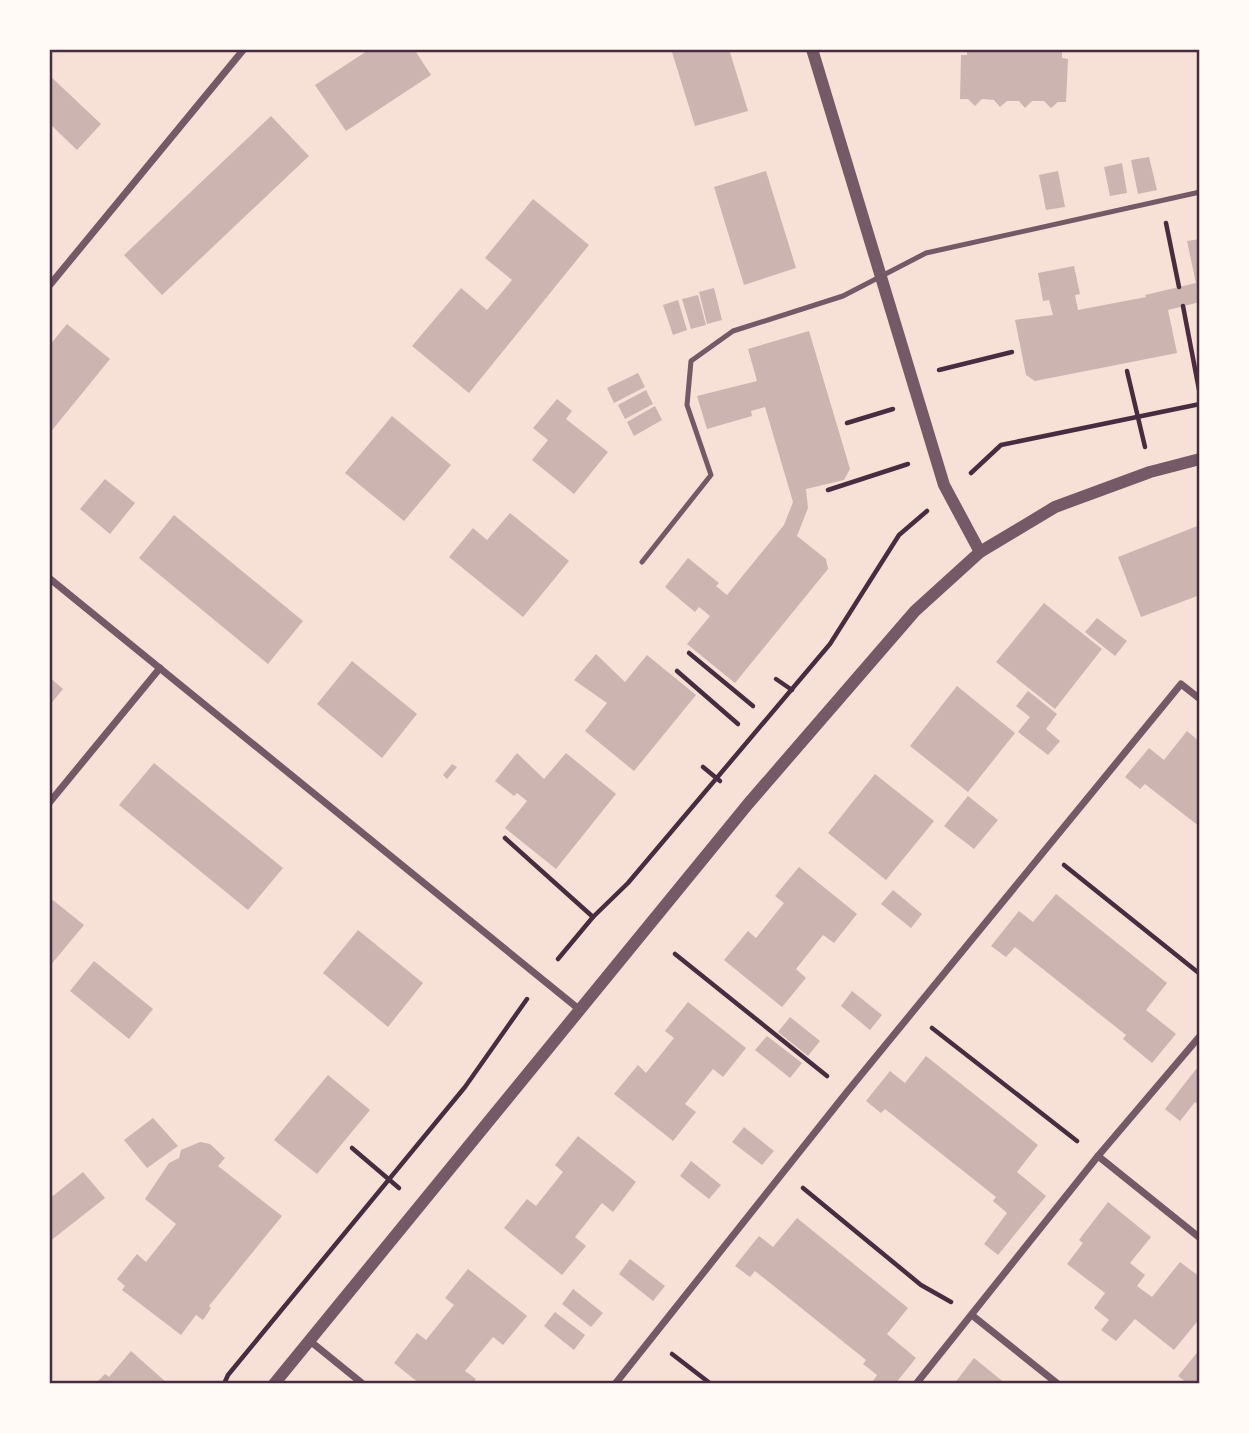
<svg xmlns="http://www.w3.org/2000/svg" width="1249" height="1433" viewBox="0 0 1249 1433" font-family="Lato,sans-serif">
  <rect width="100%" height="100%" fill="#f7e1d7"/>
  <g fill="#ccb4b1">
    <polygon points="370,49 414,49 431,75 346,131 315,85"/>
    <polygon points="671,49 729,49 748,111 695,126"/>
    <polygon points="967,49 1062,49 1062,58 1068,59 1066,102 1058,102 1051,108 1044,101 1032,101 1025,108 1019,101 1007,101 1000,107 994,100 982,99 975,106 968,99 960,99 961,55 967,55"/>
    <polygon points="49,75 101,124 77,150 49,123"/>
    <polygon points="271,116 309,156 162,295 124,255"/>
    <polygon points="1149,157 1157,190 1138,194 1131,160"/>
    <polygon points="1122,163 1127,193 1110,196 1104,167"/>
    <polygon points="766,171 796,268 744,285 714,187"/>
    <polygon points="1058,171 1065,207 1046,210 1039,175"/>
    <polygon points="533,199 589,245 469,393 412,346 461,288 487,310 512,280 485,258"/>
    <polygon points="1200,239 1200,302 1168,310 1177,353 1035,381 1026,375 1015,320 1053,315 1049,300 1043,301 1038,273 1074,266 1080,294 1075,295 1078,310 1146,297 1145,295 1196,283 1187,241"/>
    <polygon points="714,288 722,320 707,324 699,292"/>
    <polygon points="698,295 706,325 691,329 682,299"/>
    <polygon points="678,300 687,330 673,335 663,305"/>
    <polygon points="67,324 110,359 49,434 49,346"/>
    <polygon points="809,331 850,469 844,480 806,489 808,508 797,536 826,559 828,569 735,683 687,644 710,616 699,607 695,612 665,587 688,558 719,583 716,586 727,595 784,525 793,502 765,407 751,411 752,416 707,429 697,396 757,381 748,349"/>
    <polygon points="638,373 645,387 614,403 607,388"/>
    <polygon points="646,390 653,404 625,419 618,405"/>
    <polygon points="557,399 572,411 566,419 608,452 574,494 532,460 548,440 533,428"/>
    <polygon points="655,406 662,420 634,436 627,422"/>
    <polygon points="392,416 451,465 404,521 345,473"/>
    <polygon points="105,479 135,503 110,534 80,509"/>
    <polygon points="510,513 569,561 523,617 449,557 473,528 487,540"/>
    <polygon points="174,515 303,621 268,664 139,558"/>
    <polygon points="1200,525 1200,595 1141,617 1118,557"/>
    <polygon points="1044,603 1102,649 1055,709 996,662"/>
    <polygon points="1097,618 1127,641 1115,656 1085,632"/>
    <polygon points="596,654 625,682 647,655 696,695 634,771 585,731 607,703 574,680"/>
    <polygon points="352,661 417,714 382,758 317,704"/>
    <polygon points="49,677 63,689 49,706"/>
    <polygon points="957,686 1015,733 968,792 910,746"/>
    <polygon points="1028,691 1057,714 1046,729 1060,741 1048,755 1018,732 1030,717 1016,706"/>
    <polygon points="1187,731 1200,742 1200,827 1145,784 1140,789 1125,777 1149,748 1164,760"/>
    <polygon points="517,753 544,779 566,753 616,794 556,869 505,828 527,801 517,793 514,796 495,781"/>
    <polygon points="154,763 283,868 248,910 119,805"/>
    <polygon points="452,764 457,767 447,779 443,775"/>
    <polygon points="875,774 934,821 886,880 828,833"/>
    <polygon points="968,796 998,820 974,849 944,826"/>
    <polygon points="799,867 857,914 834,943 823,935 796,969 806,978 782,1007 724,960 748,931 756,938 784,903 775,896"/>
    <polygon points="893,890 922,914 911,928 881,904"/>
    <polygon points="1056,894 1167,983 1146,1010 1176,1034 1152,1063 1123,1039 1126,1035 1015,947 1006,957 991,946 1019,911 1033,922"/>
    <polygon points="49,897 84,925 49,967"/>
    <polygon points="358,930 423,983 388,1027 323,973"/>
    <polygon points="94,961 153,1009 129,1039 70,991"/>
    <polygon points="852,991 882,1015 870,1030 841,1006"/>
    <polygon points="688,1002 746,1048 723,1077 713,1069 685,1104 696,1112 673,1141 614,1094 638,1065 646,1073 674,1038 665,1031"/>
    <polygon points="790,1017 820,1041 808,1056 778,1032"/>
    <polygon points="767,1036 802,1063 790,1078 755,1050"/>
    <polygon points="926,1056 1038,1145 1017,1172 1046,1196 998,1255 984,1244 1007,1213 993,1201 996,1197 885,1109 881,1113 866,1101 890,1071 905,1083"/>
    <polygon points="1200,1064 1200,1106 1195,1102 1180,1121 1165,1109"/>
    <polygon points="328,1075 370,1110 317,1174 274,1140"/>
    <polygon points="153,1118 178,1146 147,1168 124,1140"/>
    <polygon points="744,1127 774,1151 762,1165 732,1142"/>
    <polygon points="578,1136 636,1182 613,1212 602,1203 575,1237 586,1246 562,1275 504,1228 527,1199 536,1206 563,1172 555,1165"/>
    <polygon points="200,1142 210,1144 225,1158 218,1166 282,1216 209,1306 211,1308 203,1320 196,1315 181,1335 122,1290 125,1286 117,1279 137,1254 146,1262 176,1224 145,1199 169,1163 179,1158 181,1150"/>
    <polygon points="691,1161 721,1185 709,1199 680,1176"/>
    <polygon points="83,1172 105,1198 49,1242 49,1199"/>
    <polygon points="1108,1202 1151,1237 1130,1263 1145,1275 1137,1286 1152,1297 1180,1262 1200,1277 1200,1318 1174,1350 1135,1319 1116,1341 1101,1330 1109,1320 1094,1308 1105,1293 1067,1264 1083,1243 1079,1240"/>
    <polygon points="797,1218 908,1308 887,1334 916,1358 895,1384 871,1384 877,1375 863,1364 866,1360 755,1271 750,1277 735,1266 759,1236 773,1247"/>
    <polygon points="630,1259 665,1286 653,1301 619,1274"/>
    <polygon points="468,1269 527,1316 503,1345 493,1337 465,1371 476,1379 472,1384 420,1384 394,1363 417,1333 426,1340 454,1305 445,1298"/>
    <polygon points="573,1289 603,1313 591,1327 562,1304"/>
    <polygon points="555,1312 585,1335 574,1350 544,1326"/>
    <polygon points="1200,1349 1200,1382 1188,1384 1178,1376"/>
    <polygon points="131,1351 168,1384 95,1384 105,1374 109,1377"/>
    <polygon points="974,1358 1006,1384 954,1384"/>
  </g>
  <g fill="none" stroke-linecap="round" stroke-linejoin="round">
    <g stroke="#4a2c40" stroke-width="4.5">
      <polyline points="1166,223 1179,287"/>
      <polyline points="1183,306 1200,395"/>
      <polyline points="939,370 1012,352"/>
      <polyline points="1127,371 1145,447"/>
      <polyline points="847,423 893,409"/>
      <polyline points="971,473 1001,445 1200,404"/>
      <polyline points="828,490 908,464"/>
      <polyline points="689,653 753,706"/>
      <polyline points="677,671 738,724"/>
      <polyline points="776,679 792,690"/>
      <polyline points="703,767 720,781"/>
      <polyline points="505,838 593,917"/>
      <polyline points="1064,865 1200,974"/>
      <polyline points="675,954 827,1076"/>
      <polyline points="558,959 593,917 628,883 830,644 899,535 927,511"/>
      <polyline points="932,1028 1077,1141"/>
      <polyline points="352,1148 399,1188"/>
      <polyline points="803,1188 921,1285 951,1302"/>
      <polyline points="672,1354 711,1384"/>
      <polyline points="224,1384 228,1375 465,1087 527,999"/>
    </g>
    <polyline stroke="#755966" stroke-width="5" points="642,562 711,475 687,405 691,361 733,331 843,296 926,253 1200,192"/>
    <g stroke="#755966" stroke-width="7">
      <polyline points="49,286 244,49"/>
      <polyline points="49,578 580,1010"/>
      <polyline points="49,803 160,668"/>
      <polyline points="1098,1156 1200,1238"/>
      <polyline points="973,1316 1058,1384"/>
      <polyline points="310,1341 363,1384"/>
      <polyline points="615,1384 847,1092 1181,684 1200,699"/>
      <polyline points="916,1384 1098,1156 1200,1036"/>
    </g>
    <g stroke="#755966" stroke-width="12">
      <polyline points="812,49 944,485 980,552"/>
      <polyline points="274,1384 748,804 915,611 980,552 1055,507 1150,472 1200,459"/>
    </g>
  </g>
  <rect width="1249" height="1433" fill="none" stroke="#fffaf5" stroke-width="102"/>
  <rect x="51" y="51" width="1147" height="1331" fill="none" stroke="#4a2c40" stroke-width="2.5"/>
</svg>
